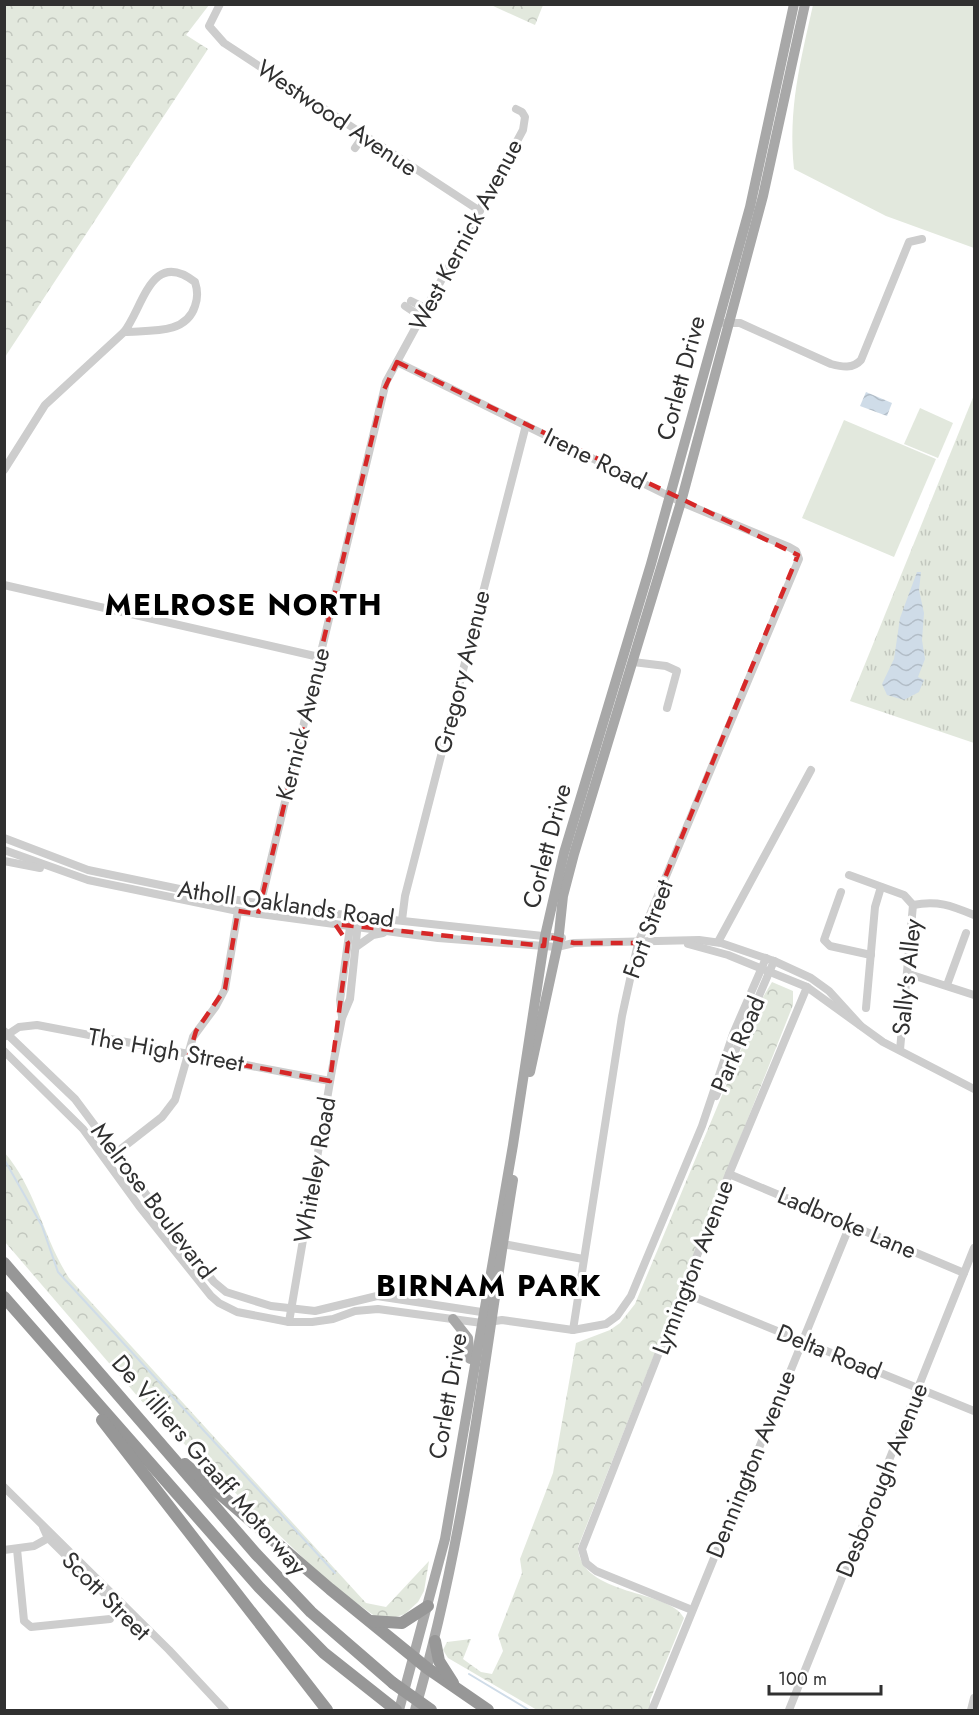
<svg xmlns="http://www.w3.org/2000/svg" width="979" height="1715" viewBox="0 0 979 1715" font-family="Jost,sans-serif">
  <defs>
    <pattern id="grass-tufts" width="24" height="20" patternUnits="userSpaceOnUse" patternTransform="scale(1.5)"><rect width="24" height="20" fill="#e2e8dd"/><path d="M3 7l-1-3M5 7V3M7 7l1-3M15 17l-1-3M17 17v-4M19 17l1-3" fill="none" stroke="#c2c7be"/></pattern>
    <pattern id="park-crowns" width="20" height="18" patternUnits="userSpaceOnUse" patternTransform="scale(1.5)"><rect width="20" height="18" fill="#e2e8dd"/><path d="M2 6a3 3 0 1 1 6 0M12 15a3 3 0 1 1 6 0" fill="none" stroke="#c2c7be"/></pattern>
    <pattern id="water-waves" width="16" height="10" patternUnits="userSpaceOnUse" patternTransform="scale(1.5)"><rect width="16" height="10" fill="#cfdce8"/><path d="M0 5q4-4 8 0t8 0" fill="none" stroke="#b2bdc7"/></pattern>
  </defs>
  <rect width="100%" height="100%" fill="#fff"/>
  <polygon fill="url(#grass-tufts)" points="974,395 974,743 850,701"/>
  <g fill="url(#park-crowns)">
    <polygon points="5,4 209,5 186,35 208,49 5,357"/>
    <polygon points="491,5 543,5 535,25"/>
    <path d="M772,982L793,991V1005L578,1547C580,1597 670,1589 684,1618L650,1700V1710H537L448,1658L443,1650L447,1642L471,1639L463,1659L481,1672L492,1674L503,1651L498,1635L522,1573L520,1559L553,1473L576,1343L610,1330L620,1323L635,1304L763,997Z"/>
    <path d="M4,1152C36,1188 43,1238 69,1278L366,1603L386,1607L429,1561L424,1591L418,1602L405,1614L396,1617H376L351,1599L320,1574L151,1412L5,1242Z"/>
  </g>
  <g fill="#e2e8dd">
    <path d="M813,5H974V248L886,216L794,169C788,109 800,63 813,5Z"/>
    <polygon points="920,408 953,423 938,458 904,444"/>
    <polygon points="844,420 936,459 894,557 802,518"/>
  </g>
  <g fill="url(#water-waves)">
    <polygon points="866,392 892,403 887,416 860,406"/>
    <polygon points="917,572 921,572 919,590 924,613 922,640 925,659 918,677 924,680 919,692 904,700 887,695 882,684 894,659 900,618"/>
  </g>
  <g fill="none" stroke-linecap="round" stroke-linejoin="round">
    <g stroke="#cfdce8" stroke-width="2">
      <polyline points="4,1159 42,1226 58,1272 335,1573"/>
      <polyline points="469,1674 529,1710"/>
    </g>
    <g stroke="#cdcdcd" stroke-width="8">
      <polyline points="220,4 209,26 224,43 480,211"/>
      <polyline points="355,148 364,135"/>
      <polyline points="411,301 427,309"/>
      <polyline points="405,306 423,318"/>
      <path d="M724,323H740L831,364C842,367 853,369 861,360L909,242L922,239"/>
      <polyline points="397,362 681,502 789,547 796,551 799,559 638,943 622,1016 573,1330"/>
      <path d="M4,470L45,405L124,332C143,308 151,248 195,282C198,291 198,298 195,306C186,335 150,330 124,332"/>
      <polyline points="4,585 319,657"/>
      <polyline points="633,662 666,666 677,671 667,708"/>
      <polyline points="4,838 88,870 218,897 310,911 562,938"/>
      <polyline points="4,850 88,880 238,911 438,938 557,947 574,943 699,940 721,943 774,961 811,978 829,991 860,1025"/>
      <polyline points="4,861 40,868"/>
      <polyline points="849,875 904,895 913,905 900,1050"/>
      <polyline points="841,892 824,940 830,946 871,955"/>
      <path d="M913,905C938,900 952,906 974,915"/>
      <polyline points="258,914 386,382 523,130 525,117 522,112 516,109"/>
      <polyline points="402,920 405,896 526,425"/>
      <polyline points="718,942 811,770"/>
      <polyline points="688,944 728,955 807,987 883,1042 974,1089"/>
      <polyline points="356,947 373,935 383,933"/>
      <polyline points="909,974 974,995"/>
      <polyline points="947,985 966,933"/>
      <polyline points="866,1008 875,907 881,887"/>
      <polyline points="342,1017 340,1000 351,920"/>
      <polyline points="4,1031 75,1099 174,1232 214,1282 226,1292 271,1306 315,1311 377,1296 488,1313"/>
      <polyline points="4,1037 19,1027 37,1025 330,1081"/>
      <polyline points="4,1051 83,1129 139,1206 211,1296 219,1303 237,1312 289,1322 312,1322 333,1319 355,1311 378,1309 482,1323 502,1320 573,1330 606,1324 617,1316 631,1296 702,1126 733,1034 766,958"/>
      <polyline points="716,1096 774,961"/>
      <polyline points="112,1156 162,1117 175,1100 193,1037 216,1006 225,989 238,911"/>
      <polyline points="729,1174 964,1273"/>
      <polyline points="503,1244 583,1259"/>
      <polyline points="684,1293 974,1411"/>
      <polyline points="289,1322 332,1070 342,1018 350,999 358,922"/>
      <polyline points="4,1487 169,1650 225,1710"/>
      <polyline points="43,1527 48,1538 122,1611"/>
      <polyline points="17,1549 24,1621 31,1627 110,1619"/>
      <polyline points="4,1550 34,1546 52,1536"/>
      <polyline points="692,1610 596,1571 586,1563 582,1549 729,1174 807,987"/>
      <polyline points="652,1710 850,1225"/>
      <polyline points="789,1710 974,1248"/>
      <polyline points="971,1710 974,1698"/>
    </g>
    <g stroke="#a8a8a8" stroke-width="10">
      <polyline points="530,1072 558,943 563,896 574,854 681,502 763,196 805,4"/>
      <polyline points="453,1319 468,1338 470,1359"/>
      <polyline points="399,1710 445,1539 513,1145 545,936 564,853 651,564 750,207 794,4"/>
      <path d="M415,1710C466,1537 484,1357 513,1180"/>
    </g>
    <g stroke="#979797" stroke-width="12">
      <polyline points="4,1263 256,1554 311,1612 393,1683"/>
      <polyline points="4,1297 259,1587 324,1653 396,1710"/>
      <polyline points="102,1420 327,1710"/>
      <polyline points="185,1464 330,1589 427,1668 488,1710"/>
      <polyline points="371,1621 402,1623 428,1606"/>
      <polyline points="435,1641 439,1661 453,1683"/>
    </g>
    <polyline stroke="#979797" stroke-width="12" points="393,1683 431,1710"/>
  </g>
  <path fill="none" stroke="#d62828" stroke-width="4.5" stroke-dasharray="12 8" stroke-linejoin="round" d="M397,362L798,555L638,943H574L545,936L544,946L335,924L348,943L330,1081L189,1055L196,1031L225,989L238,911L258,914L383,392Z"/>
  <g text-anchor="middle" stroke-width="6" stroke-linejoin="round" paint-order="stroke">
    <g font-size="24" fill="#303030" stroke="#fff">
      <text transform="translate(337 118) rotate(34)" y="8">Westwood Avenue</text>
      <text transform="translate(466 235) rotate(-62)" y="8">West Kernick Avenue</text>
      <text transform="translate(681 378) rotate(-75)" y="8">Corlett Drive</text>
      <text transform="translate(595 459) rotate(26)" y="8">Irene Road</text>
      <text transform="translate(462 672) rotate(-76)" y="8">Gregory Avenue</text>
      <text transform="translate(303 724) rotate(-76)" y="8">Kernick Avenue</text>
      <text transform="translate(547 846) rotate(-75)" y="8">Corlett Drive</text>
      <text transform="translate(286 904) rotate(8)" y="8">Atholl Oaklands Road</text>
      <text transform="translate(648 929) rotate(-70)" y="8">Fort Street</text>
      <text transform="translate(907 977) rotate(-84)" y="8">Sally's Alley</text>
      <text transform="translate(738 1044) rotate(-67)" y="8">Park Road</text>
      <text transform="translate(166 1050) rotate(10)" y="8">The High Street</text>
      <text transform="translate(315 1170) rotate(-80)" y="8">Whiteley Road</text>
      <text transform="translate(153 1201) rotate(53)" y="8">Melrose Boulevard</text>
      <text transform="translate(847 1223) rotate(23)" y="8">Ladbroke Lane</text>
      <text transform="translate(693 1267) rotate(-69)" y="8">Lymington Avenue</text>
      <text transform="translate(829 1352) rotate(22)" y="8">Delta Road</text>
      <text transform="translate(448 1396) rotate(-80)" y="8">Corlett Drive</text>
      <text transform="translate(751 1464) rotate(-68)" y="8">Dennington Avenue</text>
      <text transform="translate(209 1465) rotate(49)" y="8">De Villiers Graaff Motorway</text>
      <text transform="translate(882 1480) rotate(-68)" y="8">Desborough Avenue</text>
      <text transform="translate(106 1596) rotate(45)" y="8">Scott Street</text>
    </g>
    <g font-size="30" font-weight="bold" letter-spacing="1.5" fill="#000" stroke="#fff">
      <text x="244" y="615">MELROSE NORTH</text>
      <text x="489" y="1296">BIRNAM PARK</text>
    </g>
  </g>
  <rect width="979" height="1715" fill="none" stroke="#303030" stroke-width="12"/>
  <path d="M769 1685v9h112v-9" fill="none" stroke="#303030" stroke-width="3"/>
  <text x="778" y="1685" font-size="18" fill="#303030" stroke="#ffffff" stroke-width="4.5" paint-order="stroke">100 m</text>
</svg>
